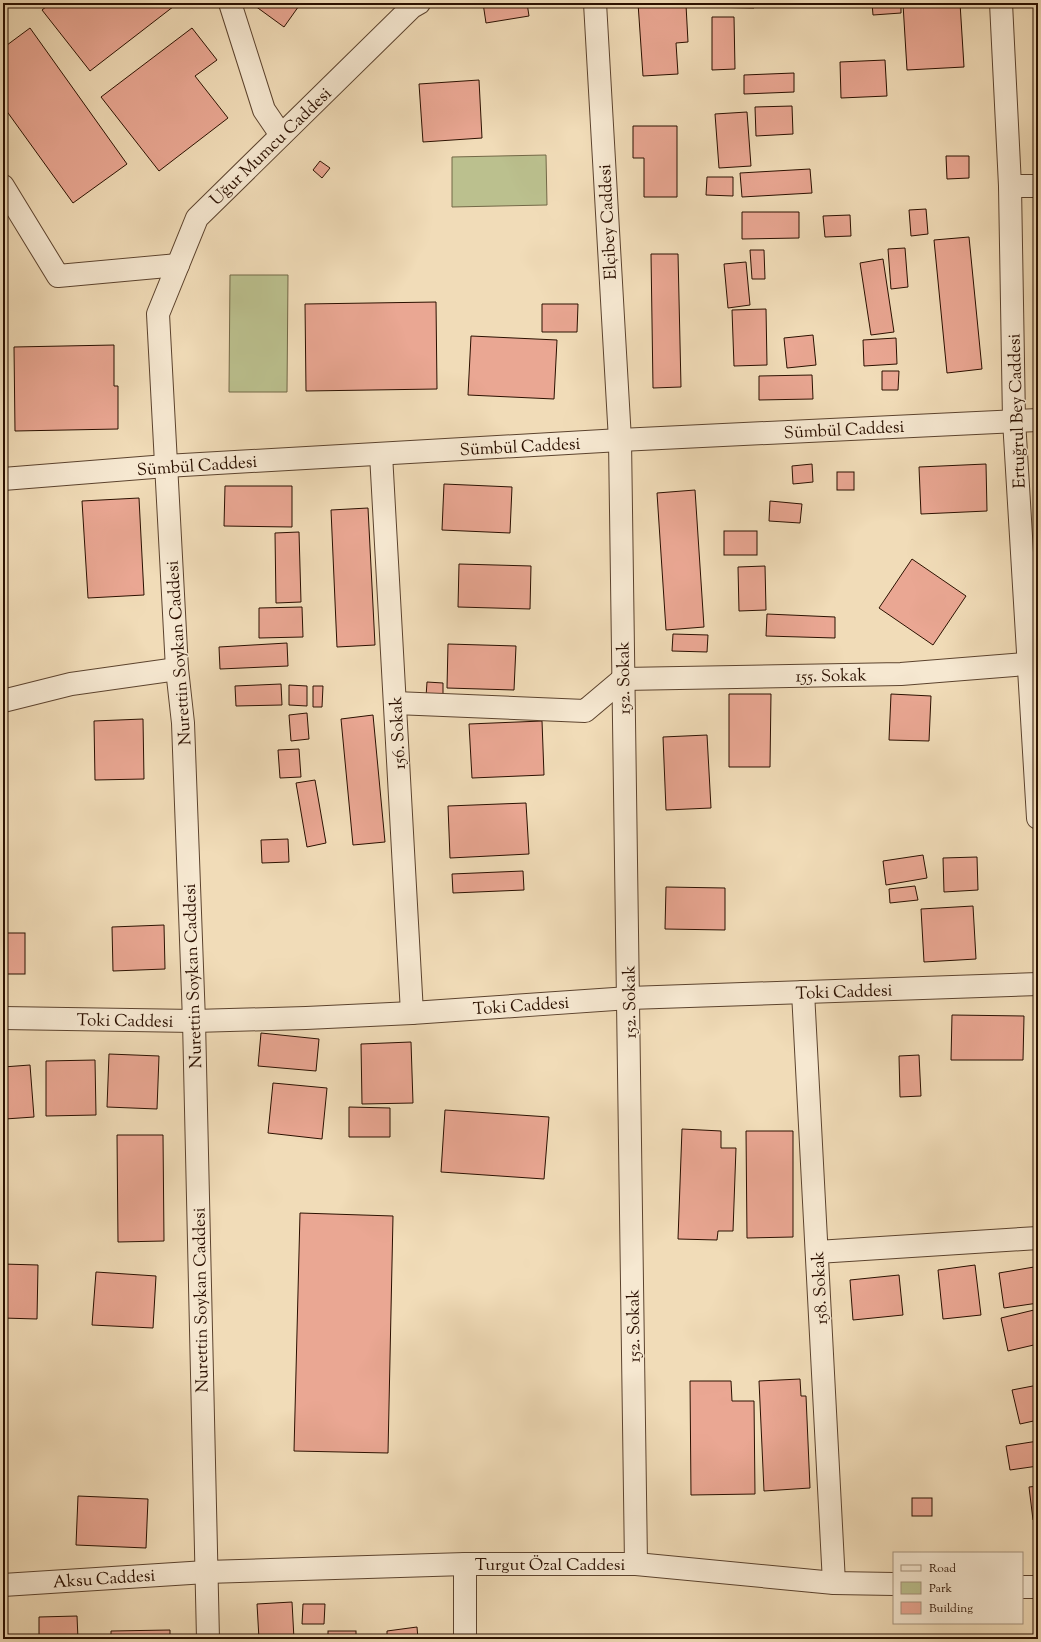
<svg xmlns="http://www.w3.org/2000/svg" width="1041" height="1642" viewBox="0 0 1041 1642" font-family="'Sorts Mill Goudy',serif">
  <rect width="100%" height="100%" fill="#f1dcb8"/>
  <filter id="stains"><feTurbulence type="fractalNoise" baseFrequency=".005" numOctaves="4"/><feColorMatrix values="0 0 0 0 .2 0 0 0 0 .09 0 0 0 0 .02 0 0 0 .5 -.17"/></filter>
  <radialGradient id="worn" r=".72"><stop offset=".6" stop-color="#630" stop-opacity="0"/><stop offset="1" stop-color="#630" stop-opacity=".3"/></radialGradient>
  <g fill="#bbc08e" stroke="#736847">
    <polygon points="546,155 547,205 452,207 452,157"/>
    <polygon points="230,275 288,275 287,392 229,392"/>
  </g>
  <g fill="#eaa793" stroke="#2b1000">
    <polygon points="51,3 178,3 90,71 42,10"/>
    <polygon points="251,3 301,3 284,27"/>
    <polygon points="483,3 527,3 529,16 486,23"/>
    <polygon points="638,3 673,3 673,6 686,5 688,42 676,43 678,74 643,76"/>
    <polygon points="707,3 754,3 754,8 707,7"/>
    <polygon points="872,3 901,3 901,13 873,15"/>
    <polygon points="918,3 960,3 964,67 907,70 903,4"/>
    <polygon points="712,17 734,17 735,69 712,70"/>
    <polygon points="30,28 127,164 73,203 3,106 3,48"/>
    <polygon points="192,28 217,60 195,76 228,118 159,171 101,97"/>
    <rect x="1036" y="53" width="2" height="40"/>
    <polygon points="885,60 887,96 841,98 840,62"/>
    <polygon points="794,73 794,92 744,94 744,75"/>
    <polygon points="479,80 482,138 423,142 419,84"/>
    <polygon points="792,106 793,134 756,136 755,107"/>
    <polygon points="747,112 751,166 719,168 715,114"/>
    <polygon points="633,126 677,126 677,197 644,197 644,158 633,158"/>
    <polygon points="946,156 969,156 969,178 947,179"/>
    <polygon points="320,161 330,168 322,178 313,170"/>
    <polygon points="810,169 812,193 742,197 740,173"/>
    <polygon points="707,177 733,177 733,196 706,195"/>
    <polygon points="926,209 928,234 911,236 909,210"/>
    <polygon points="742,212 799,212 799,238 742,239"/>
    <polygon points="850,215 851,236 825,237 823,216"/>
    <polygon points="969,237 982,369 947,373 934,240"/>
    <polygon points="905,248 908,287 891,289 888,249"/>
    <polygon points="750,250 764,250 765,279 752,279"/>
    <polygon points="651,254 678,254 681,387 653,388"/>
    <polygon points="883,259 894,332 871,335 860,263"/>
    <polygon points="746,262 750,305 728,308 724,264"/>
    <polygon points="436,302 437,389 306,391 305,304"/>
    <polygon points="542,304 578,304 577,332 542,332"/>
    <polygon points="766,309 767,365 734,366 732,310"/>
    <polygon points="813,335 816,365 787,368 784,338"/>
    <polygon points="471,336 557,340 554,399 468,395"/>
    <polygon points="896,338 897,364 864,366 863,340"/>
    <polygon points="114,345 114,386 118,386 118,429 15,431 14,347"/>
    <polygon points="882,371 899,371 898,390 882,390"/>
    <polygon points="812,375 813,399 759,400 759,376"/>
    <polygon points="812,464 813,482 793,484 792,466"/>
    <polygon points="986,464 987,511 921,514 919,467"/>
    <rect x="837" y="472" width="17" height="18"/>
    <polygon points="444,484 512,487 510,533 442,530"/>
    <polygon points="225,486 292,486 292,527 224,526"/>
    <polygon points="695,490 704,627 666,630 657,493"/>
    <polygon points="139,498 144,595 88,598 82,501"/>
    <polygon points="770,501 802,504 800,523 769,521"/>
    <polygon points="368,508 375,645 337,647 331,510"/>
    <rect x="724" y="531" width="33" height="24"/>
    <polygon points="299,532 301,602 276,603 275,533"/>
    <polygon points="912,559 966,596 933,645 879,608"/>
    <polygon points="459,564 531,566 530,609 458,607"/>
    <polygon points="765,566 766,610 739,611 738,567"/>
    <polygon points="302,607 303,637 259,638 259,608"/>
    <polygon points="767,614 835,617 835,638 766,636"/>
    <polygon points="673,634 708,635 707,652 672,651"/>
    <polygon points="287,643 288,666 220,669 219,647"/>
    <polygon points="448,644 516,646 514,690 447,688"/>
    <polygon points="427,682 443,683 443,698 426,697"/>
    <polygon points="281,684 282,705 236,706 235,686"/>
    <polygon points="289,685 307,686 307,706 289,705"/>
    <polygon points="313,686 323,686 322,707 313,707"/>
    <polygon points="729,694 771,694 770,767 729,767"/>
    <polygon points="891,694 931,696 929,741 889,740"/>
    <polygon points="307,713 309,739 291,741 289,715"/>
    <polygon points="373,715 385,842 353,845 341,719"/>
    <polygon points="143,719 144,779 95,780 94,721"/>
    <polygon points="542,721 544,775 472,778 469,724"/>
    <polygon points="707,735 711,808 666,810 663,737"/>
    <polygon points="299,749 301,777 280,778 278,750"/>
    <polygon points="315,780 326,843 307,847 296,783"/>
    <polygon points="526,803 529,854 450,858 448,806"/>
    <polygon points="288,839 289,862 262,863 261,840"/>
    <polygon points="923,855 927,878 886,885 883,861"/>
    <polygon points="977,857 978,890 944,892 943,858"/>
    <polygon points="523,871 524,890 453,893 452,874"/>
    <polygon points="915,886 918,900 890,903 889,889"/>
    <polygon points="666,887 725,888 725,930 665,929"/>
    <polygon points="973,906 976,959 924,962 921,909"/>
    <polygon points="164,925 165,969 113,971 112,927"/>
    <rect x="3" y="933" width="22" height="41"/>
    <polygon points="952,1015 1024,1016 1023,1060 951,1060"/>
    <polygon points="261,1033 319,1039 316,1071 258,1066"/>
    <polygon points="411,1042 413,1103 362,1104 361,1044"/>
    <polygon points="109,1054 159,1056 157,1109 107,1107"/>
    <polygon points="919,1055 921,1096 900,1097 899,1056"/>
    <polygon points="95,1060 96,1115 46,1116 46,1061"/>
    <polygon points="30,1065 34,1117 5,1119 3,1067"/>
    <polygon points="273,1083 327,1088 322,1139 268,1133"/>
    <polygon points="349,1107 390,1108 390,1137 349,1137"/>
    <polygon points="445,1110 549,1117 544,1179 441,1172"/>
    <polygon points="682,1129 721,1131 721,1148 736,1148 733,1231 718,1231 717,1240 678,1239"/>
    <polygon points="746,1131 793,1131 793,1237 747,1238"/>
    <polygon points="117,1135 163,1135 164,1241 118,1242"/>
    <polygon points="300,1213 393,1216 388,1453 294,1451"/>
    <polygon points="3,1264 38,1265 37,1319 3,1318"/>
    <polygon points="975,1265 981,1315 943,1319 938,1270"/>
    <polygon points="1034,1267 1038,1303 1004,1308 999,1273"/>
    <polygon points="96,1272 156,1276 153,1328 92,1325"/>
    <polygon points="899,1275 903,1315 853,1320 850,1280"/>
    <polygon points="1038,1309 1038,1344 1008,1351 1001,1318"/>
    <polygon points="800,1379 801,1396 806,1396 810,1488 764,1491 759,1381"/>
    <polygon points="690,1381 731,1381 732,1401 754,1401 755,1494 691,1495"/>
    <polygon points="1038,1385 1038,1420 1020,1424 1012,1390"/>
    <polygon points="1038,1441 1038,1466 1010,1470 1006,1446"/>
    <polygon points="1038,1486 1038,1520 1033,1520 1029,1487"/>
    <polygon points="78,1496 148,1499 146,1548 76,1545"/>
    <rect x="912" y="1498" width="20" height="18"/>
    <polygon points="292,1602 294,1639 259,1639 257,1604"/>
    <polygon points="303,1604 325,1604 324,1624 302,1624"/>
    <polygon points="77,1616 78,1639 39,1639 39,1617"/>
    <polygon points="417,1627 418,1639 387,1639 387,1631"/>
    <polygon points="170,1630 170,1639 111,1639 111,1631"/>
    <rect x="328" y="1631" width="28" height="8"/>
  </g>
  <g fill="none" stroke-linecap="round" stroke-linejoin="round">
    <defs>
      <g id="minor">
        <polyline points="230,3 264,110 281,135"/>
        <polyline points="595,3 620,440 636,1564"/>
        <polyline points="1001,3 1010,186 1014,420 1038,818"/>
        <polyline points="3,186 58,276 178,265"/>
        <polyline points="1010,186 1038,186"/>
        <polyline points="381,454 412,1013"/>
        <polyline points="3,479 166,466 620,440 1038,420"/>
        <polyline points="3,701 71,684 177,669"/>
        <polyline points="395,703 585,711 623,679 901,674 1038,663"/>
        <polyline points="803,992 834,1583"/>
        <polyline points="3,1018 194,1021 306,1018 412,1013 629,998 1038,984"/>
        <polyline points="817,1252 1038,1238"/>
        <polyline points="465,1564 465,1639"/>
        <polyline points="3,1585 206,1572 465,1564 636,1564 834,1583 894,1584"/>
        <polyline points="1022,1587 1038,1587"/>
        <polyline points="208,1639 194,1021 183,723 177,669 158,314 197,218 412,7 419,3"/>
      </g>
    </defs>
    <use href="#minor" stroke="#5c432e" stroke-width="24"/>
    <use href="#minor" stroke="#f6e8d1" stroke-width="22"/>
  </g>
  <g text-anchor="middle" stroke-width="3" stroke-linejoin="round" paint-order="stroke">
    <g font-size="17" fill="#2b1000" stroke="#f6e8d1">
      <text transform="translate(270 146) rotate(-44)" y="6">Uğur Mumcu Caddesi</text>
      <text transform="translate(607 222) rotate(-93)" y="6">Elçibey Caddesi</text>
      <text transform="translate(1016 411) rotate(-92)" y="6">Ertuğrul Bey Caddesi</text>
      <text transform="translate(844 429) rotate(-3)" y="6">Sümbül Caddesi</text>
      <text transform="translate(520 446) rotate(-3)" y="6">Sümbül Caddesi</text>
      <text transform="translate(197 465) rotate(-4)" y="6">Sümbül Caddesi</text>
      <text transform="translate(178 653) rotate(-94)" y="6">Nurettin Soykan Caddesi</text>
      <text transform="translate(831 675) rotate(-1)" y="6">155. Sokak</text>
      <text transform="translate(623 678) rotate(-91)" y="6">152. Sokak</text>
      <text transform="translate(397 733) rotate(-93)" y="6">156. Sokak</text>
      <text transform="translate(192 976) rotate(-92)" y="6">Nurettin Soykan Caddesi</text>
      <text transform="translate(844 991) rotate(-2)" y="6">Toki Caddesi</text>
      <text transform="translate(629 1002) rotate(-91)" y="6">152. Sokak</text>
      <text transform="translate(521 1005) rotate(-4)" y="6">Toki Caddesi</text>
      <text transform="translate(125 1020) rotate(1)" y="6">Toki Caddesi</text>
      <text transform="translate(819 1288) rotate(-93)" y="6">158. Sokak</text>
      <text transform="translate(200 1300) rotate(-91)" y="6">Nurettin Soykan Caddesi</text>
      <text transform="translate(633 1326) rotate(-91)" y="6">152. Sokak</text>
      <text x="550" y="1570">Turgut Özal Caddesi</text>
      <text transform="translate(104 1578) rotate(-4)" y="6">Aksu Caddesi</text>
    </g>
  </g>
  <rect width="1041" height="1642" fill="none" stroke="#f1dcb8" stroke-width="16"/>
  <rect x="4" y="4" width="1033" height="1634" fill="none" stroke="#2b1000" stroke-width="2"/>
  <rect x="8" y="8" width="1025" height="1626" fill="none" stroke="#2b1000"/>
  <rect x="893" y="1552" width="130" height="72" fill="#f6e8d1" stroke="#a5927d"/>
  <rect x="901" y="1565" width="20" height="6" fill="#f6e8d1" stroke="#a5927d"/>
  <text x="929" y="1572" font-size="12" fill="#2b1000">Road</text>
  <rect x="901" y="1582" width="20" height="12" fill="#bbc08e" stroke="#a5927d"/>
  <text x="929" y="1592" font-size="12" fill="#2b1000">Park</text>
  <rect x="901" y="1602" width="20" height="12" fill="#eaa793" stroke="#a5927d"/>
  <text x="929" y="1612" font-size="12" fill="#2b1000">Building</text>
  <rect width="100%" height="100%" filter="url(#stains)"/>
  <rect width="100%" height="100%" fill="url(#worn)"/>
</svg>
